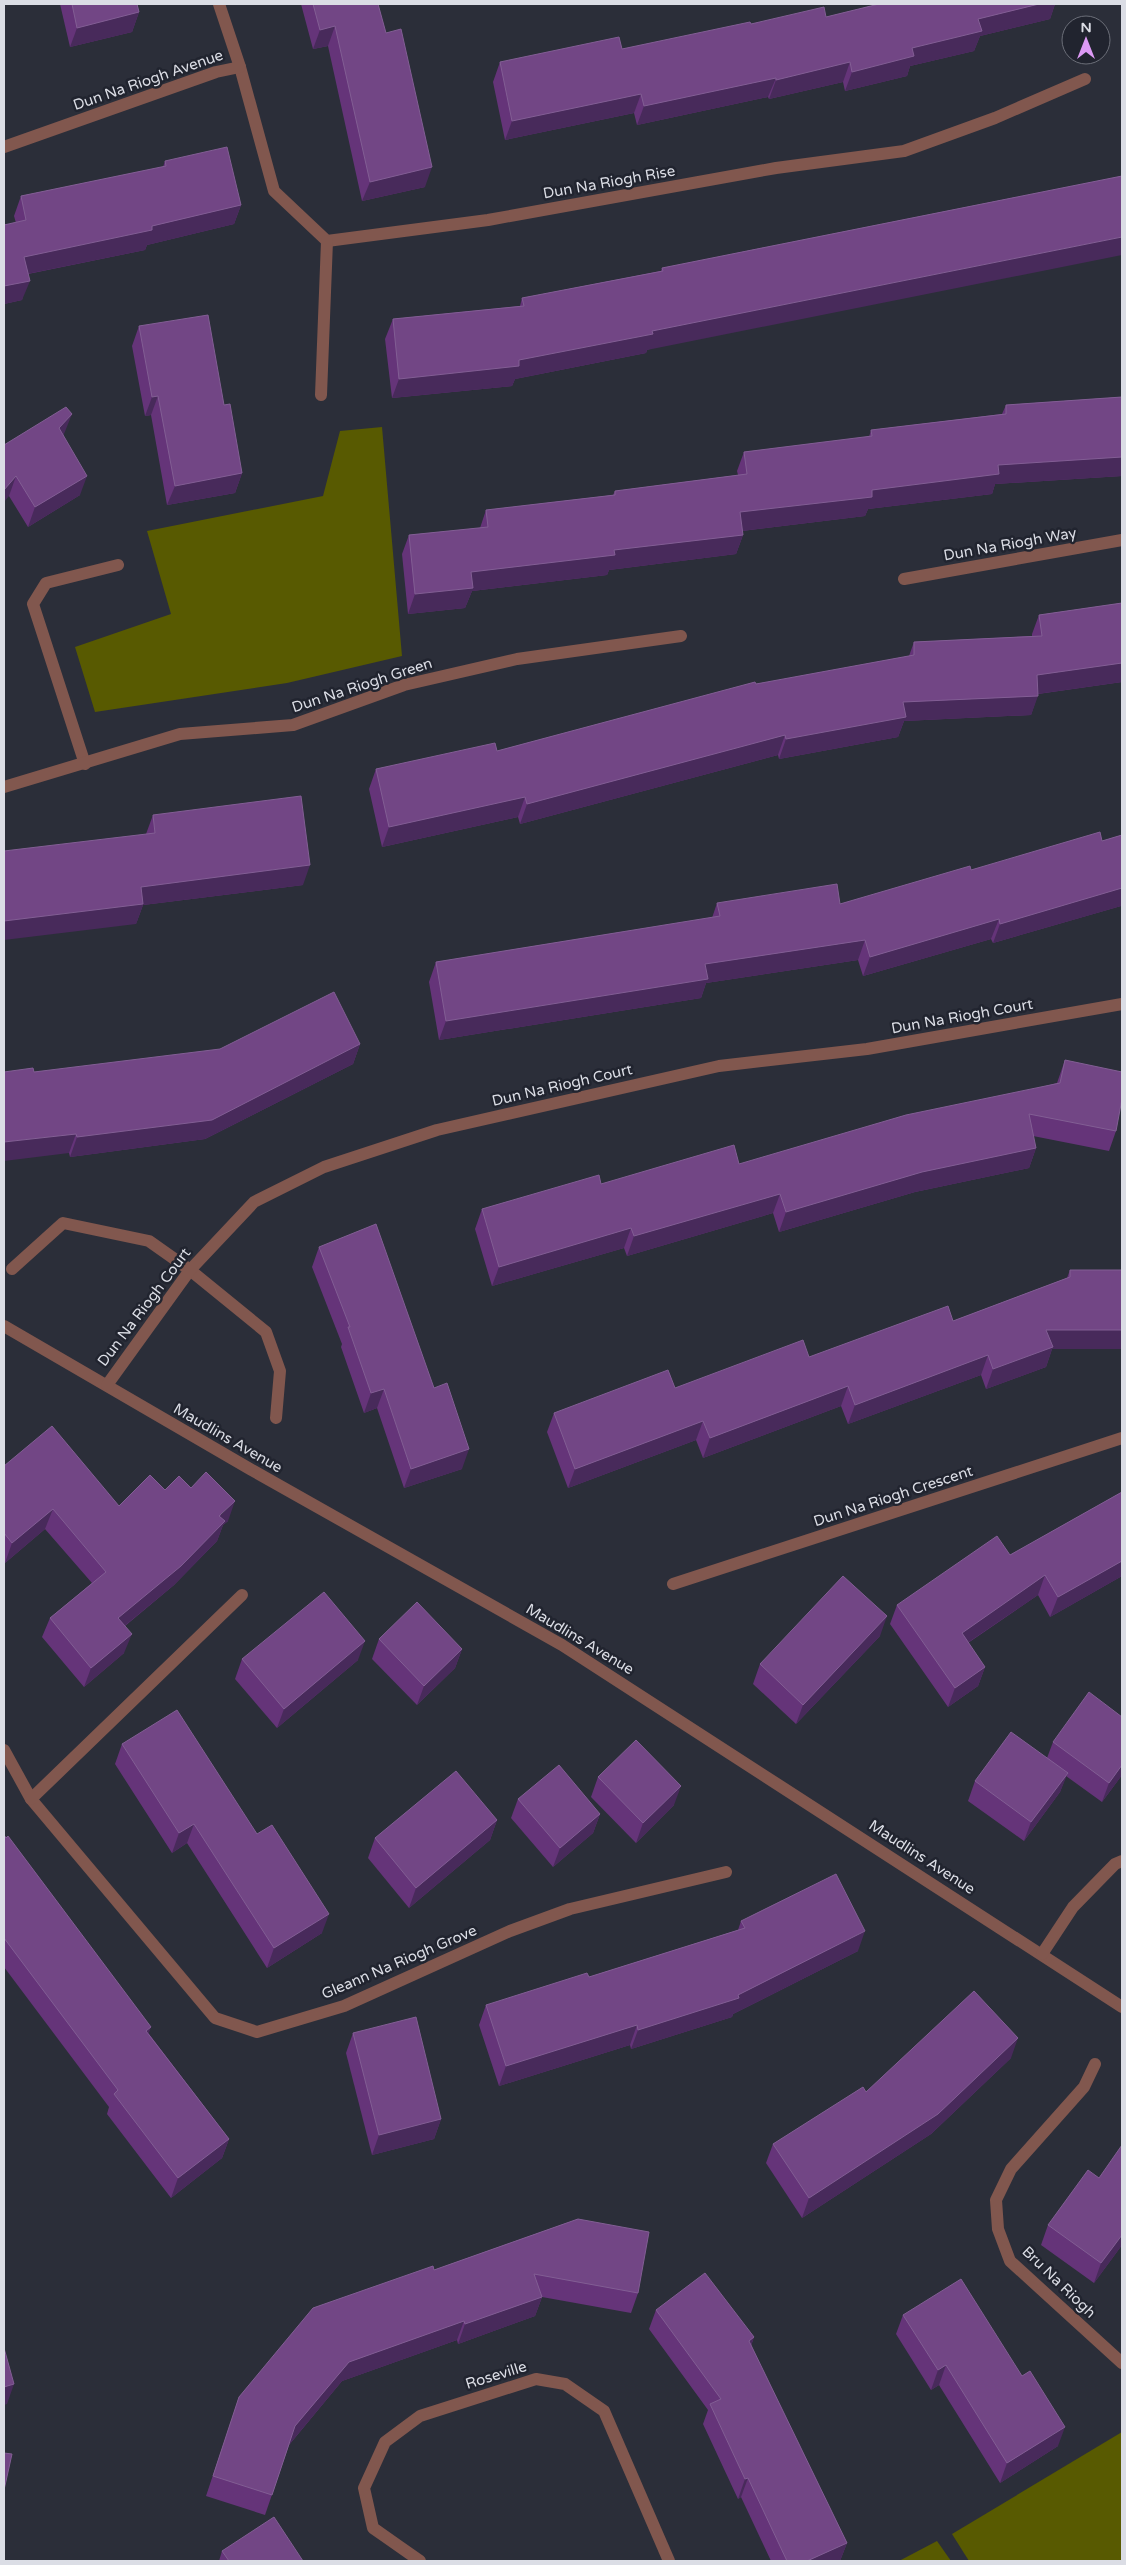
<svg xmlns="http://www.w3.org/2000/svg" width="1126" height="2565" viewBox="0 0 1126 2565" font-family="'Varela Round',sans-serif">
  <rect width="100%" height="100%" fill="#2b2e39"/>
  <g fill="#585a01">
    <polygon points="382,427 402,656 287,683 95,712 75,647 171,614 147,531 323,496 340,431"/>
    <polygon points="1122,2432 1122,2561 969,2561 952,2534"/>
    <polygon points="937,2541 951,2561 899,2561"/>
  </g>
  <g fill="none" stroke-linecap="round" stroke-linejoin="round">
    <g stroke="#81574e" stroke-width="12">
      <polyline points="240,67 274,191 327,241 488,220 776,168 904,151 995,118 1085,79"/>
      <polyline points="4,147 216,72 240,67 219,4"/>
      <polyline points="321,395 327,241"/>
      <polyline points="904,579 1122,540"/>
      <polyline points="85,764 33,604 46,583 118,565"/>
      <polyline points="4,787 180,734 293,725 404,685 517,659 681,636"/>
      <polyline points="12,1269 63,1223 149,1241 190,1270 266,1332 280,1371 276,1418"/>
      <polyline points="4,1326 250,1469 562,1645 1122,2007"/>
      <polyline points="107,1385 190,1270 254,1202 324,1167 437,1130 719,1066 867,1049 1122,1004"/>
      <polyline points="673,1584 1122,1438"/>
      <polyline points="4,1750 31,1799 215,2018 257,2032 344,2006 510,1931 570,1909 726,1872"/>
      <polyline points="31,1799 242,1595"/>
      <polyline points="1042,1954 1073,1907 1115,1864 1122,1861"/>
      <polyline points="1095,2064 1084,2087 1011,2169 996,2200 998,2229 1010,2261 1122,2363"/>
      <polyline points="420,2561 373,2528 364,2488 385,2442 420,2416 536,2379 565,2384 604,2411 669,2561"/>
    </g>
  </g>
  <g fill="#653479">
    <polygon points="60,4 137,4 139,12 132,32 70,47"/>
    <polygon points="301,4 378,4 425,187 362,201 328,46 313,49"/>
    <polygon points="879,4 1055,4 1050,19 980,36 974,51 910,66 907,76 845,91 843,82 769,99 768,97 637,125 634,113 505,140 493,82 500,62 622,49 751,24 826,17"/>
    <polygon points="165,161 241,205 234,224 147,245 145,250 28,274 22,300 4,304 4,225 16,223 14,216 21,196 163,167"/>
    <polygon points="1122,176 647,350 646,353 515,379 512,386 392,398 385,339 393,319 520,306 522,298 661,271 662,268"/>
    <polygon points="139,326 224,405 242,473 235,493 167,505 151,415 145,416 132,346"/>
    <polygon points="1122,397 1122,476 995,484 992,494 868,509 865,516 742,531 743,535 736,554 609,570 607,575 472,591 465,608 408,614 402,554 409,535 480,528 486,510 613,495 615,491 738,475 737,471 744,452 869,437 871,430 1002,414 1006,405"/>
    <polygon points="64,434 63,435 80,495 28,527 9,496 4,445"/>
    <polygon points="1122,603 1122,682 1038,694 1031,715 904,721 898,737 779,759 778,755 520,824 518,817 382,847 369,789 376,769 497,751 756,684 909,656 914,642 1032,636 1032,634 1039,615"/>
    <polygon points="153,815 303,885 143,905 136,924 146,834"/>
    <polygon points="1122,835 1122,911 1121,906 993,943 991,939 863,976 858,960 706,983 701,998 439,1040 429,982 436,962 712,918 717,903 840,904 971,870 1102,841"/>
    <polygon points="360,1044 353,1064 205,1139 70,1157 69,1153 34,1072"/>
    <polygon points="1065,1060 1116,1131 1109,1151 1033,1136 1036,1148 1029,1168 915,1192 779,1232 773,1213 627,1256 624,1248 492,1286 475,1229 482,1209 601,1184 739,1164 1057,1083"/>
    <polygon points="319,1247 434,1388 462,1469 404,1488 377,1408 364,1413 341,1347 342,1344 312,1267"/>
    <polygon points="1070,1270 1122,1349 1052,1349 1046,1367 986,1389 981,1375 848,1424 841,1406 703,1458 696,1440 568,1488 547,1432 554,1413 675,1388 809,1357 953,1321 1067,1278"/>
    <polygon points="4,1466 119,1506 165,1490 191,1488 228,1521 223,1525 217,1541 174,1585 125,1626 124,1653 84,1687 42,1637 50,1618 92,1583 45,1529 5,1563 4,1561"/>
    <polygon points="1122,1492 1122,1576 1050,1617 1038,1595 968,1643 985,1667 978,1686 948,1707 890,1624 897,1605 1010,1555"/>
    <polygon points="880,1636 796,1724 753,1684 760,1664"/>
    <polygon points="379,1639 462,1649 455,1668 417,1705 372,1659"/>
    <polygon points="242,1659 358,1660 277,1728 235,1679"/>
    <polygon points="1122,1717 1122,1775 1102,1802 1066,1776 1060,1792 1024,1841 968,1801 975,1781 1047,1758 1053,1742"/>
    <polygon points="122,1744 257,1834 322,1933 267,1968 187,1843 172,1853 115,1764"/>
    <polygon points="598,1777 674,1805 636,1843 591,1797"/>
    <polygon points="518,1799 600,1814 593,1833 553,1867 511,1818"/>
    <polygon points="497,1820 490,1840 409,1908 368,1858 375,1838"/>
    <polygon points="4,1835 149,2034 229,2139 222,2158 171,2198 107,2114 109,2107 4,1967"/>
    <polygon points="741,1921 858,1951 733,2014 732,2017 631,2049 630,2045 499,2086 479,2025 486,2005 589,1977 738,1930"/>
    <polygon points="353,2033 441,2119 434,2139 372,2155 346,2053"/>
    <polygon points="1011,2058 931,2134 802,2218 766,2163 773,2144 866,2092"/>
    <polygon points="578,2219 638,2293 631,2313 542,2297 535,2316 458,2344 457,2340 342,2381 289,2445 265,2515 206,2496 239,2397 434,2270"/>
    <polygon points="1048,2225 1122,2245 1094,2283 1041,2245"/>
    <polygon points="656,2310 754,2337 751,2346 847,2543 840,2561 771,2561 741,2497 738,2499 703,2424 708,2410 649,2329"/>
    <polygon points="903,2315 1058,2446 1000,2483 939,2385 931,2390 896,2334"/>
    <polygon points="222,2551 303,2561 219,2561"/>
  </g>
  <g fill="#482a5b">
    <polygon points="1039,4 1055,4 1050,19 980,36 974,51 910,66 907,76 845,91 852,72 912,48 978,19"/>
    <polygon points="139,12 132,32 70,47 77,28"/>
    <polygon points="335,26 328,46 313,49 320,30"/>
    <polygon points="850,62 843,82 769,99 776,80"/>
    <polygon points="776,78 768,97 637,125 644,106"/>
    <polygon points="641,94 634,113 505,140 512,121"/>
    <polygon points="432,167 425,187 362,201 370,182"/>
    <polygon points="241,205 234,224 147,245 145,250 17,276 24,257"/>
    <polygon points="1122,237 1122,255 647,350 646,353 515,379 512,386 392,398 399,379 519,360 652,331"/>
    <polygon points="30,281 22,300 4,304 4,286"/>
    <polygon points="158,396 151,415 145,416 152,397"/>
    <polygon points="72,414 64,434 52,448 59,428"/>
    <polygon points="1122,457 1122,476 995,484 992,494 868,509 865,516 733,532 740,512 872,490 998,465"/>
    <polygon points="242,473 235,493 167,505 175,486"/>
    <polygon points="16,476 9,496 4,502 4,490"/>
    <polygon points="87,476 80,495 28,527 35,507"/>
    <polygon points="743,535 736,554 609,570 607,575 472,591 465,608 408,614 415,594 471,572 614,550"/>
    <polygon points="1122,663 1122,682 1030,695 1037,675"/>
    <polygon points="1038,696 1031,715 904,721 898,737 779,759 786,739 903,702"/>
    <polygon points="785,735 778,755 520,824 527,804"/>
    <polygon points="525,797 518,817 382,847 389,827"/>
    <polygon points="310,865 303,885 143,905 136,924 4,940 4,921 141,887"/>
    <polygon points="1122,888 1122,902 1121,906 993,943 1000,924"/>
    <polygon points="999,919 991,939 863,976 870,957"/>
    <polygon points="865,940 858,960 706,983 701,998 439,1040 446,1021 705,964"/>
    <polygon points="360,1044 353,1064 205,1139 70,1157 77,1137"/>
    <polygon points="76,1134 69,1153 4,1161 4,1142"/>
    <polygon points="1036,1148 1029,1168 915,1192 779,1232 786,1212 922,1172"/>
    <polygon points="780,1194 773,1213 627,1256 634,1236"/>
    <polygon points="631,1228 624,1248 492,1286 499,1267"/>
    <polygon points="1046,1330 1122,1330 1122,1349 1052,1349 1046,1367 986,1389 993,1369"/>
    <polygon points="988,1355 981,1375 848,1424 855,1405"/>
    <polygon points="848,1386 841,1406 703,1458 710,1438"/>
    <polygon points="384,1389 377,1408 364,1413 371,1393"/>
    <polygon points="703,1421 696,1440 568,1488 575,1469"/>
    <polygon points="469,1449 462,1469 404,1488 411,1469"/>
    <polygon points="235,1501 228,1521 223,1525 217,1541 174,1585 111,1637 118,1618"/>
    <polygon points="53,1509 45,1529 5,1563 12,1543"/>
    <polygon points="1122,1561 1122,1576 1050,1617 1058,1597"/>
    <polygon points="1045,1575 1038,1595 954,1652 962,1633"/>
    <polygon points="887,1616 880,1636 796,1724 803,1705"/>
    <polygon points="132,1634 124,1653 84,1687 91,1668"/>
    <polygon points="365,1641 358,1660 277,1728 284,1709"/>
    <polygon points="462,1649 455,1668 417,1705 424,1686"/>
    <polygon points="985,1667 978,1686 948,1707 955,1688"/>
    <polygon points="1122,1765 1122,1775 1102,1802 1109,1783"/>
    <polygon points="1068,1773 1060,1792 1024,1841 1031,1822"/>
    <polygon points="681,1786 674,1805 636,1843 643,1823"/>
    <polygon points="600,1814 593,1833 553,1867 560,1848"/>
    <polygon points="497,1820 490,1840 409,1908 416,1888"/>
    <polygon points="194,1824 187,1843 172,1853 179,1833"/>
    <polygon points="329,1914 322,1933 267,1968 274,1948"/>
    <polygon points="865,1931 858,1951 733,2014 732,2017 631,2049 638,2030 738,1995"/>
    <polygon points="637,2025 630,2045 499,2086 506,2066"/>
    <polygon points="151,2027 144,2047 146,2031"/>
    <polygon points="1018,2038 1011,2058 931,2134 802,2218 809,2198"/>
    <polygon points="441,2119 434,2139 372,2155 379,2135"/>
    <polygon points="229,2139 222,2158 171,2198 178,2178"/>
    <polygon points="1122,2235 1122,2245 1094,2283 1101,2263"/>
    <polygon points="542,2297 535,2316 458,2344 465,2324"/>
    <polygon points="464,2321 457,2340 342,2381 288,2446 295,2426 349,2362"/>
    <polygon points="754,2337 747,2357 749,2341"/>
    <polygon points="946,2365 939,2385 931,2390 938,2370"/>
    <polygon points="14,2384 7,2404 4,2405 4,2387"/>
    <polygon points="1065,2427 1058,2446 1000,2483 1007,2463"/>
    <polygon points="748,2478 741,2497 738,2499 745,2479"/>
    <polygon points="847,2543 840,2561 807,2561"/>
  </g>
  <g fill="#724685" stroke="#825e94">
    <polygon points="72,4 137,4 139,12 77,28"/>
    <polygon points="313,4 378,4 386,33 401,29 432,167 370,182 335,26 320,30"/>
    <polygon points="879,4 1039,4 978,19 982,31 912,48 914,56 852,72 850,62 776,80 776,78 644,106 641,94 512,121 500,62 619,37 622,49 750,22 751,24 824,7 826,17"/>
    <polygon points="227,147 241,205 152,226 152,230 24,257 30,281 4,286 4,225 26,220 21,196 166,166 165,161"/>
    <polygon points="1122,176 1122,237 652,331 653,334 519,360 519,366 399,379 393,319 524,306 522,298 663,271 662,268"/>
    <polygon points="208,315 224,405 230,404 242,473 175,486 158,396 152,397 139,326"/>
    <polygon points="1122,397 1122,457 998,465 999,474 872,490 872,497 740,512 743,535 614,550 615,555 471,572 473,588 415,594 409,535 488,527 486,510 615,495 615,491 747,474 744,452 872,436 871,430 1006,414 1006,405"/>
    <polygon points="66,407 72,414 59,428 87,476 35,507 16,476 4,490 4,445"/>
    <polygon points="1122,603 1122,663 1037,675 1038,696 903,702 906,717 786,739 785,735 527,804 525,797 389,827 376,769 495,743 497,751 755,682 756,684 914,655 914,642 1042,636 1039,615"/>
    <polygon points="301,796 310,865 141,887 143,904 4,921 4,851 155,833 153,815"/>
    <polygon points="1100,832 1102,841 1122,835 1122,888 1000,924 999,919 870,957 865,940 705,964 708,979 446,1021 436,962 720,916 717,903 837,884 840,904 970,866 971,870"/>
    <polygon points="334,992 360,1044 212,1120 77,1137 76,1134 4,1142 4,1072 33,1068 34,1072 220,1049"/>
    <polygon points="1065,1060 1122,1072 1122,1099 1116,1131 1029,1114 1036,1148 922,1172 786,1212 780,1194 634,1236 631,1228 499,1267 482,1209 599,1175 601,1184 734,1145 739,1164 906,1115 1060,1083"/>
    <polygon points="376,1224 434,1388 447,1383 469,1449 411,1469 384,1389 371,1393 348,1327 350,1327 319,1247"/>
    <polygon points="1070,1270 1122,1270 1122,1330 1046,1330 1053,1347 993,1369 988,1355 855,1405 848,1386 710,1438 703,1421 575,1469 554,1413 668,1370 675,1388 803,1340 809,1357 948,1306 953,1321 1070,1277"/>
    <polygon points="52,1426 119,1506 150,1475 165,1490 179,1476 191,1488 206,1472 235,1501 219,1516 225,1521 181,1566 118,1618 132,1634 91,1668 50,1618 106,1572 53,1509 12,1543 4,1533 4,1466"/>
    <polygon points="1122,1492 1122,1561 1058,1597 1045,1575 962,1633 985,1667 955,1688 897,1605 997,1536 1010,1555"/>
    <polygon points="843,1576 887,1616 803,1705 760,1664"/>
    <polygon points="324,1592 365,1641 284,1709 242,1659"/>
    <polygon points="417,1602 462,1649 424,1686 379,1639"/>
    <polygon points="1089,1692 1122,1717 1122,1765 1109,1783 1053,1742"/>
    <polygon points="177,1710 257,1834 272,1825 329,1914 274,1948 194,1824 179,1833 122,1744"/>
    <polygon points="1011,1732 1068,1773 1031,1822 975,1781"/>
    <polygon points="636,1740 681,1786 643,1823 598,1777"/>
    <polygon points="559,1765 600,1814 560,1848 518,1799"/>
    <polygon points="456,1771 497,1820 416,1888 375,1838"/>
    <polygon points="4,1835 6,1838 8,1836 151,2027 146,2031 229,2139 178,2178 114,2094 118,2090 4,1938"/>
    <polygon points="836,1874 865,1931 738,1995 739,1998 638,2030 637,2025 506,2066 486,2005 587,1973 589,1977 745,1928 741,1921"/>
    <polygon points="974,1991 1018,2038 938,2114 809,2198 773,2144 863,2087 866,2092"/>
    <polygon points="416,2017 441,2119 379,2135 353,2033"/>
    <polygon points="1122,2145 1122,2235 1101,2263 1048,2225 1088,2170 1099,2178"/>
    <polygon points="578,2219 649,2232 638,2293 534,2274 542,2297 465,2324 464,2321 349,2362 295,2426 272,2495 213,2476 239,2397 313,2308 433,2266 434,2270"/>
    <polygon points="705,2273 754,2337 749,2341 847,2543 807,2561 787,2561 748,2478 745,2479 710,2404 721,2399 656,2310"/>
    <polygon points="961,2279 1022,2376 1030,2371 1065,2427 1007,2463 946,2365 938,2370 903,2315"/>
    <polygon points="4,2348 14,2384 4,2387"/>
    <polygon points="4,2453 12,2454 4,2490"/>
    <polygon points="274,2517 303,2561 229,2561 222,2551"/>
  </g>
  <g text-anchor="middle" stroke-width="5" stroke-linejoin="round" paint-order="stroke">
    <g font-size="15" fill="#dbdde5" stroke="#21242f">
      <text transform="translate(148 80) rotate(-19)" y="5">Dun Na Riogh Avenue</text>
      <text transform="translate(609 182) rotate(-10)" y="5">Dun Na Riogh Rise</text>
      <text transform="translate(1010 544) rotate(-10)" y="5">Dun Na Riogh Way</text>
      <text transform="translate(362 685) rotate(-18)" y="5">Dun Na Riogh Green</text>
      <text transform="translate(962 1016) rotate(-10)" y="5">Dun Na Riogh Court</text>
      <text transform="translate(562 1085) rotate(-13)" y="5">Dun Na Riogh Court</text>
      <text transform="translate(144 1307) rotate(-53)" y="5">Dun Na Riogh Court</text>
      <text transform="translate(228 1438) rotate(30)" y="5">Maudlins Avenue</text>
      <text transform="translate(893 1496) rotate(-18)" y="5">Dun Na Riogh Crescent</text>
      <text transform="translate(580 1639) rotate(31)" y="5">Maudlins Avenue</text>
      <text transform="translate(922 1857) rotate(33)" y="5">Maudlins Avenue</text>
      <text transform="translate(399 1962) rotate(-23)" y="5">Gleann Na Riogh Grove</text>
      <text transform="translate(1059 2282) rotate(44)" y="5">Bru Na Riogh</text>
      <text transform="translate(496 2375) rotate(-17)" y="5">Roseville</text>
    </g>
  </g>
  <rect width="1126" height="2565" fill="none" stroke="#dbdde5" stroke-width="10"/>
  <g transform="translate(1086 40)"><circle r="24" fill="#21242f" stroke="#6b6e78"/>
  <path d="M0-4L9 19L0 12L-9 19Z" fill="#dc99f4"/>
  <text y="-8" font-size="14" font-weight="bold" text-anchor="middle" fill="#dbdde5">N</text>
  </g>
</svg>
